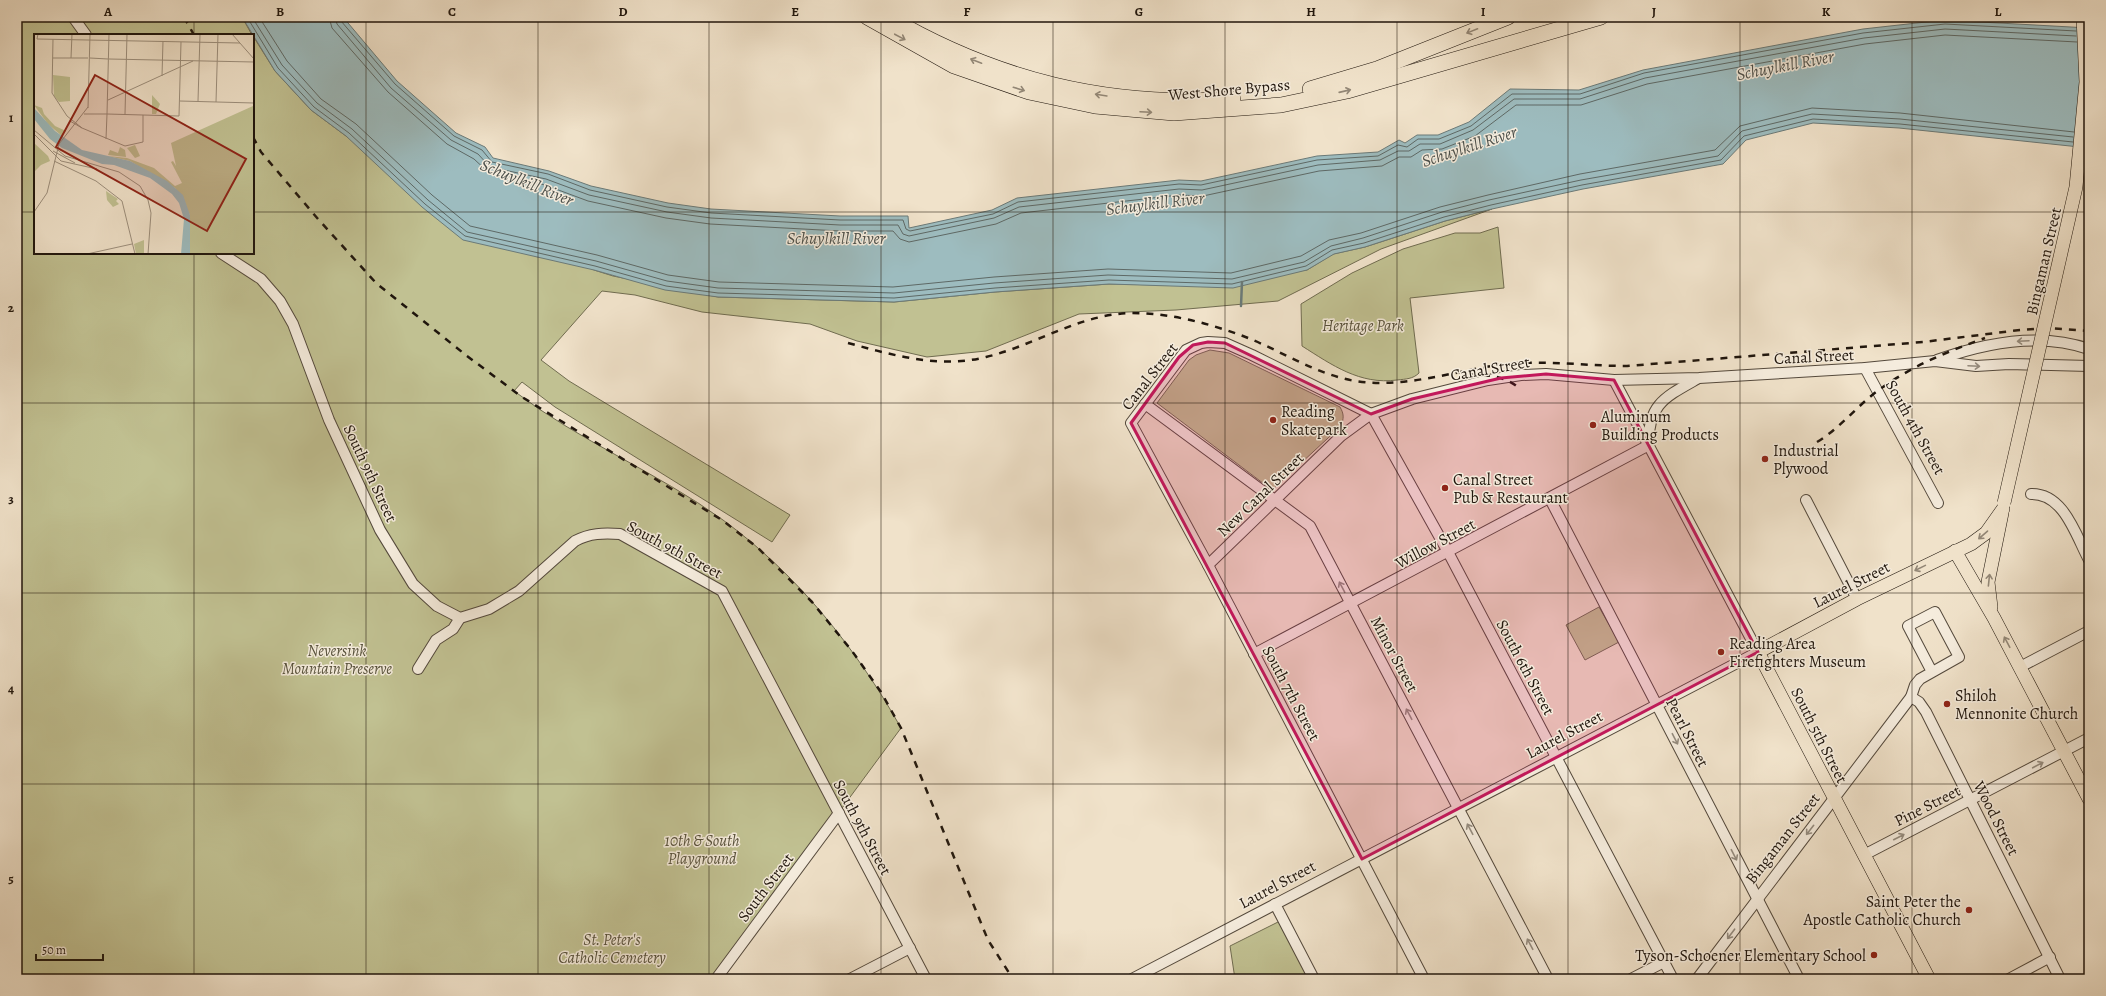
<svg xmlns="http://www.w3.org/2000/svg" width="2106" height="996" viewBox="0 0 2106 996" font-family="Alegreya,serif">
  <rect width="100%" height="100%" fill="#f0e2ca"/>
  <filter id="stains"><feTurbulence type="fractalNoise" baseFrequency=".005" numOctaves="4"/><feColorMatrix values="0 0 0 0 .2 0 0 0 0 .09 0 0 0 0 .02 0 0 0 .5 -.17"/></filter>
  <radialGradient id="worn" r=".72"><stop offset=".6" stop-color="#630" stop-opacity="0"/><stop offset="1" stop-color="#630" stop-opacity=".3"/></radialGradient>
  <g fill="#c1c192" stroke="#706c50">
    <path d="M17,17H242L252,35H35V253H253V36L275,71L311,110L346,136L594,270L613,276L718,297L894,302L995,292L1109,284L1167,285L1307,270L1333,254L1365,247L1445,221L1492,209L1381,249L1278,301L1176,310L1079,314L986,351L927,357L857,341L810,324L702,312L635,295L602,291L541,360L569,381L790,515L772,542L555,407L522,382L514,391C579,441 657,472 723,520C797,574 856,648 901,728L716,979H17Z"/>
    <path d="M1498,227L1504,288L1410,298L1419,373C1413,379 1406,379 1397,380C1360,385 1332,365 1302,346L1301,304L1352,273L1403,249L1455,233H1480Z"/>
    <path d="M1210,350L1229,353L1340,407C1344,414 1344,418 1341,426L1272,490L1157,403L1189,360L1196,355Z"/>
    <polygon points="1599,607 1619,642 1585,660 1566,625"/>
    <polygon points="1280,921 1310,979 1235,979 1230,946"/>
  </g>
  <polygon fill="#9dbcbf" stroke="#6b7a78" points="242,17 343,17 397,81 456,133 485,147 493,158 549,171 591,186 668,203 711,209 840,216 908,216 909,228 992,210 1017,198 1179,180 1201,181 1317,156 1378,152 1399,140 1405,143 1417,135 1438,135 1469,122 1510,89 1579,90 1643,70 1863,29 1944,20 2089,28 2089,148 1899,128 1813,123 1746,140 1723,164 1583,189 1492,209 1445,221 1365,247 1334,254 1307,270 1233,288 1109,284 995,292 894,302 718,297 665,290 594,270 463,240 422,207 346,136 311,110 275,71"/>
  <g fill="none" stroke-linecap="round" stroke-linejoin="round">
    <g stroke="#5e6966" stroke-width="1">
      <polyline points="247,17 278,68 314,107 349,133 425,204 465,236 595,266 666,286 718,293 894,298 995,288 1109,280 1232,284 1306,266 1332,250 1364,243 1444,217 1491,205 1582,185 1721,160 1744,136 1813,119 1900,124 2073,142"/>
      <polyline points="252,17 282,65 317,103 352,129 428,200 467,232 596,261 667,281 718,288 894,293 994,283 1108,275 1232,279 1304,262 1331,246 1363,238 1442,212 1489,200 1581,180 1718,156 1742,131 1812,114 1900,119 2073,137"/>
      <polyline points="259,17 287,61 321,99 356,124 432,195 470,226 597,255 668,275 719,282 893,287 994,277 1108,269 1231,273 1301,256 1329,240 1361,233 1440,207 1488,195 1580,174 1715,150 1740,126 1812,108 1900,113 2074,132"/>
      <polyline points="329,17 332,28 388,92 447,144 474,159 488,172 545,185 588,201 666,218 710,224 840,231 893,231 900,239 909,242 996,224 1021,213 1179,195 1203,196 1319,171 1382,166 1399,157 1411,157 1422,150 1442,149 1475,136 1516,105 1581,105 1647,84 1865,44 1945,35 2077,42"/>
      <polyline points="335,17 337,24 391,88 451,140 478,154 490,167 546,179 589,195 667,212 711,218 840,225 898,225 903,234 909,236 994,218 1019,207 1179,189 1202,190 1318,165 1380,160 1398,151 1409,151 1420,144 1440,144 1473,130 1514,99 1580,99 1645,78 1864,38 1945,29 2076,36"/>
      <polyline points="340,17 341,21 395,84 454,136 482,150 492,162 548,174 590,190 667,207 711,213 840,220 903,220 906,229 910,231 993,214 1018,202 1179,184 1201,185 1317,160 1378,156 1398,145 1407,147 1418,139 1439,139 1471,126 1512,94 1580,94 1644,73 1863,33 1945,24 2076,31"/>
    </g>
    <polyline stroke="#6b7a78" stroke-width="2.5" points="1241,306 1242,282"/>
    <defs>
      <g id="minor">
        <polyline points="73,17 86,35"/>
        <path d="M221,253L261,279L280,301L293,324L329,420L380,530L413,584L437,606L460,618L489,609L519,591L575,541C590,533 603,533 620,534L722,591L926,979"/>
        <path d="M1937,360C1984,343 2040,332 2089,349"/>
        <polyline points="1865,368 1938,503"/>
        <polyline points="1145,404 1310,526 1548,979"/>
        <polyline points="1371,414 1252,355 1225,343 1208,342 1201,343 1186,350 1131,423 1208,565 1424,979"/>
        <polyline points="1371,414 1448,552 1673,979"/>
        <path d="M2031,494C2064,493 2076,536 2089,560"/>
        <polyline points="1550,499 1799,979"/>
        <polyline points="1806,500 1857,599"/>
        <polyline points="1208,565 1341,436 1371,414 1412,399 1488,380 1521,375 1546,374 1614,380 1699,378 1865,368 1935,361 1976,366 2009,364 2089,366"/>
        <path d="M1254,654L1649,445C1647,405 1665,397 1697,379"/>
        <polyline points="2020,667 2089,631"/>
        <polyline points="418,669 436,640 453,629 460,618"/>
        <polyline points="1911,697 1919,702 1926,712 2060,979"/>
        <polyline points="1864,855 2089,738"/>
        <polyline points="1275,904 1314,979"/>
        <polyline points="716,979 839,813"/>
        <polyline points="850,979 910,948"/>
        <polyline points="1132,979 1758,652 1614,380"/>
        <polyline points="1631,979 1664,962"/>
        <polyline points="1697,979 1911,697 1915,685 1920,679 1959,657 1935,612 1908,626 1932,672"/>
        <polyline points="2009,979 2050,957"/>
      </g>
      <g id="major">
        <polyline points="1955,551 1994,618 2089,799"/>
        <polyline points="1991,607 1988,582 2002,513"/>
        <polyline points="1929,979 1758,652 1857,599 1971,544 1986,533 2003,509"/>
      </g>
      <g id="highway">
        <polyline points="867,17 954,66 1029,92 1095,106 1174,113 1281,105 1347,91 1601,17"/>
        <path d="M888,17C996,80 1108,108 1233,99"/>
        <polyline points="1310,89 1377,69 1508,17"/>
      </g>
    </defs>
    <use href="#minor" stroke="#54493c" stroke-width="12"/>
    <use href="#major" stroke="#20160d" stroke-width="14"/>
    <use href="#highway" stroke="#20160d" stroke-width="16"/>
    <use href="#minor" stroke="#f5ecdd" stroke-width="10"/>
    <use href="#major" stroke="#f0e2ca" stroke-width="13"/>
    <use href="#highway" stroke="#f0e2ca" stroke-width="15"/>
    <g stroke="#20160d" stroke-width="2.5" stroke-dasharray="7 7" stroke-linecap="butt">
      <polyline points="184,17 194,35"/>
      <polyline points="253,137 261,152 318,219 376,283 467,356 522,397 722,520 758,548 812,602 852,651 881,692 901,728 988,940 1013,979"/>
      <path d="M848,343C893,355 939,369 986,357C1036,345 1079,314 1132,313C1169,313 1208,323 1243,336C1280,350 1315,374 1355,381C1406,389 1456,370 1506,364C1547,360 1587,366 1627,366L1923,342L2020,330L2048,328L2089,331"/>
      <path d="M1469,374C1489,375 1507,376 1521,390"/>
      <path d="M1817,442C1842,427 1859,403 1883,387C1914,365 1949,351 1985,338"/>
    </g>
    <defs>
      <polyline id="major-bridge" points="2004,503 2076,187 2086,82 2083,17"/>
    </defs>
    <use href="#major-bridge" stroke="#20160d" stroke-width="14" stroke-linecap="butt"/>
    <use href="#major-bridge" stroke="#f0e2ca" stroke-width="13"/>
  </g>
  <defs><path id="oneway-shaft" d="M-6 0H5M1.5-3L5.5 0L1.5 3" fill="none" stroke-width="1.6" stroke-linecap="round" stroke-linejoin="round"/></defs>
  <g stroke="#928675">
    <use href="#oneway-shaft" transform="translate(1472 31) rotate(158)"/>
    <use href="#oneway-shaft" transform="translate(900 37) rotate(28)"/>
    <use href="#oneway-shaft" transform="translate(976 61) rotate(-159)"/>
    <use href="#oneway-shaft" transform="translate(1019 89) rotate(17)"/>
    <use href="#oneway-shaft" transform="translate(1345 91) rotate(-13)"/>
    <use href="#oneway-shaft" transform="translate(1101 95) rotate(-171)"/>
    <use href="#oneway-shaft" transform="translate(1146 112) rotate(3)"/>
    <use href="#oneway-shaft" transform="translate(1983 535) rotate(139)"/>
    <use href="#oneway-shaft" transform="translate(1920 568) rotate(154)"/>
    <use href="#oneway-shaft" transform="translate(1989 580) rotate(-84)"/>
    <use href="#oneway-shaft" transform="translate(2007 642) rotate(-118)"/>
  </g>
  <g stroke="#958c7f">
    <use href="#oneway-shaft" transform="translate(2023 341) rotate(177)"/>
    <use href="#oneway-shaft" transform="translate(1974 366) rotate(3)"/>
    <use href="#oneway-shaft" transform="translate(1342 587) rotate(-118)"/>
    <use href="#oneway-shaft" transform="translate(1409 714) rotate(-118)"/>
    <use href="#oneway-shaft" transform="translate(1675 739) rotate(63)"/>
    <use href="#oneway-shaft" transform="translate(2038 765) rotate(-28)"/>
    <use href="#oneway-shaft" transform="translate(1470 829) rotate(-118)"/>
    <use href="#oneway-shaft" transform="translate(1810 830) rotate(128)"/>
    <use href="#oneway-shaft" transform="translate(1899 837) rotate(-27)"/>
    <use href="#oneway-shaft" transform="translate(1734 855) rotate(63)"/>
    <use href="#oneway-shaft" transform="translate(1731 934) rotate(127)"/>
    <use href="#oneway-shaft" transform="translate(1530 944) rotate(-118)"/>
  </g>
  <path fill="#c2185b" fill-opacity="0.2" stroke="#c2185b" stroke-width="3" stroke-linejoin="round" d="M1208,342L1225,343L1371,414L1412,399L1501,378L1546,374L1614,380L1758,652L1362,859L1131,423L1179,357L1193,345Z"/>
  <path fill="none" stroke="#20160d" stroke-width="1" stroke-opacity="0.55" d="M194,17V35M366,17V979M538,17V979M709,17V979M881,17V979M1053,17V979M1225,17V979M1397,17V979M1568,17V979M1740,17V979M1912,17V979M17,212H35M253,212H2089M194,253V979M17,403H2089M17,593H2089M17,784H2089"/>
  <g fill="#8f2418" stroke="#f5ecdd" stroke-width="1.5">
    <circle cx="1273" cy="420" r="4"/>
    <circle cx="1593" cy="425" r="4"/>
    <circle cx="1765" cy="459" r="4"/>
    <circle cx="1445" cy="488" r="4"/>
    <circle cx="1721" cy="652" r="4"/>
    <circle cx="1947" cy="704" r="4"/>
    <circle cx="1969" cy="910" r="4"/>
    <circle cx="1874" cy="955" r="4"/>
  </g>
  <g text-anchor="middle" stroke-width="3" stroke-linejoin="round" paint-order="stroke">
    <g font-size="16" fill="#20160d" stroke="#f5ecdd">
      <text transform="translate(1229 89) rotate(-5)" y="6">West Shore Bypass</text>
      <text transform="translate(2043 261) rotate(-77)" y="6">Bingaman Street</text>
      <text transform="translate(1814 356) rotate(-3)" y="6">Canal Street</text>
      <text transform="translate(1490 368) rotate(-10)" y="6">Canal Street</text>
      <text transform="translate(1149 376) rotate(-52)" y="6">Canal Street</text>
      <text transform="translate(1916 427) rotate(61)" y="6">South 4th Street</text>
      <text transform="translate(371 473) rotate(65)" y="6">South 9th Street</text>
      <text transform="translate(1260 494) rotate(-44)" y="6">New Canal Street</text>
      <text transform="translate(1435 543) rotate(-28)" y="6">Willow Street</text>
      <text transform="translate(675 549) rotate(28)" y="6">South 9th Street</text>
      <text transform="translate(1851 584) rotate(-27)" y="6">Laurel Street</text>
      <text transform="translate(1395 654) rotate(62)" y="6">Minor Street</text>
      <text transform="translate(1526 667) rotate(62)" y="6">South 6th Street</text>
      <text transform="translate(1292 693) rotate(62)" y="6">South 7th Street</text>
      <text transform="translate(1688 732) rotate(63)" y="6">Pearl Street</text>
      <text transform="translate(1564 734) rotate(-28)" y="6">Laurel Street</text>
      <text transform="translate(1820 735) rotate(63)" y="6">South 5th Street</text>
      <text transform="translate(1927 805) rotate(-27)" y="6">Pine Street</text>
      <text transform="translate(1997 818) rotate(63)" y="6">Wood Street</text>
      <text transform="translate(863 827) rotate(62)" y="6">South 9th Street</text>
      <text transform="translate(1782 838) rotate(-52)" y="6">Bingaman Street</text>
      <text transform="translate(1277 884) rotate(-28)" y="6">Laurel Street</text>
      <text transform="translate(765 887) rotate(-53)" y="6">South Street</text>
    </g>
    <g font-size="16" font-style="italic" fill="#58523c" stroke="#f5ecdd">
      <text x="1363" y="331">Heritage Park</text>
      <text x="337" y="656">Neversink<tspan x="337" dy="18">Mountain Preserve</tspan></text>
      <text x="702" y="846">10th &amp; South<tspan x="702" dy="18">Playground</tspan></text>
      <text x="612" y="945">St. Peter's<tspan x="612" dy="18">Catholic Cemetery</tspan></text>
    </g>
    <g font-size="16" fill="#20160d" stroke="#f5ecdd" text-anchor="start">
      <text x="1281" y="417">Reading<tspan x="1281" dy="18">Skatepark</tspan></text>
      <text x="1601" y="422">Aluminum<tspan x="1601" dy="18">Building Products</tspan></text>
      <text x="1773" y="456">Industrial<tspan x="1773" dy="18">Plywood</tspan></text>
      <text x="1453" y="485">Canal Street<tspan x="1453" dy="18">Pub &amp; Restaurant</tspan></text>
      <text x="1729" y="649">Reading Area<tspan x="1729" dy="18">Firefighters Museum</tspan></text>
      <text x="1955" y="701">Shiloh<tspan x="1955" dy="18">Mennonite Church</tspan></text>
      <text x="1961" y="907" text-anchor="end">Saint Peter the<tspan x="1961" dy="18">Apostle Catholic Church</tspan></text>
      <text x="1866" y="961" text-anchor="end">Tyson-Schoener Elementary School</text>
    </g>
    <g font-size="17" font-style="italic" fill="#4c504b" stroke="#f5ecdd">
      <text transform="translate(1785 65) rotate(-11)" y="6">Schuylkill River</text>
      <text transform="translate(1469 146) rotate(-18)" y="6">Schuylkill River</text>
      <text transform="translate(527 182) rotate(22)" y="6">Schuylkill River</text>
      <text transform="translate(1155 203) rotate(-7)" y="6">Schuylkill River</text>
      <text x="836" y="244">Schuylkill River</text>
    </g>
  </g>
  <g transform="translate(34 34)">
    <rect width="220" height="220" fill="#f0e2ca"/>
    <path d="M19,41L36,43V67L25,68L20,62ZM118,61L126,70L122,80H118ZM0,71L8,74L10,80L21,92L32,97L28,102L14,90ZM219,72L220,220H156V181L141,154L96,127L74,122L93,124L120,134L141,152L148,149L137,128L139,127L142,132L137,109ZM0,109L14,122L16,127L7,131L0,138ZM101,111L106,122L101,124L93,114ZM86,113L91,116L92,123L74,121L76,116L84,119ZM72,157L84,165L82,167L85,170L79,173L73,166ZM110,206V220H102L100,210Z" fill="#c1c192"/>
    <path d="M0,74L21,97L48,116L96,127L133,147L149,161L156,181V220H147L150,185L145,169L138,160L116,144L80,131L68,130L28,114L16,105L0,85Z" fill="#9dbcbf"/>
    <path fill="none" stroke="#9d907e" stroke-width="1" d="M4,0L3,5L206,9M198,0L220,25M19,5L18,59L33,82M19,24H54M37,24L38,0M56,24L74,25M75,25L220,28M128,42L129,7M74,66L159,27M146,67L220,69M164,67L166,0M182,68L184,0M54,74L56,0M50,80H73L75,0M91,80L93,0M33,82L48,94L91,112L109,108V81M36,87L48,94M0,96L31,122L85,138L106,152L114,166L117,179L114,220M0,100L27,127L63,135M72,105L73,80L145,82L147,8M19,117L41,129M20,127L62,147L88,167L101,220M0,178L13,159L25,110L54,73M53,220L98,210"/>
    <path fill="#8f2418" fill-opacity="0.15" stroke="#8f2418" stroke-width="2" d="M61,41L212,125L173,197L22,113Z"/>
    <rect width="220" height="220" fill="none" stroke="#20160d" stroke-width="2"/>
  </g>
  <rect width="2106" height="996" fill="none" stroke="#f0e2ca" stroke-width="44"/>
  <path d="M36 954v6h67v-6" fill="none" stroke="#20160d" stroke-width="2"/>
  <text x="42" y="954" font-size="12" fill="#20160d" stroke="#f5ecdd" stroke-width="3" paint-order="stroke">50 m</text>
  <rect x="22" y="22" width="2062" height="952" fill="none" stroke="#20160d" stroke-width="1.5"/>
  <g font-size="13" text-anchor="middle" font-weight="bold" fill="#20160d">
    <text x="108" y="16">A</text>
    <text x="280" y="16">B</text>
    <text x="452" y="16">C</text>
    <text x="623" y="16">D</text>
    <text x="795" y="16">E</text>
    <text x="967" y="16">F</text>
    <text x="1139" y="16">G</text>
    <text x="1311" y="16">H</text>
    <text x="1483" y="16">I</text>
    <text x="1654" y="16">J</text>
    <text x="1826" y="16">K</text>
    <text x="1998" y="16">L</text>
    <text x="11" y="122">1</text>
    <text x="11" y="312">2</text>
    <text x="11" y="503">3</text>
    <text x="11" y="693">4</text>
    <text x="11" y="883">5</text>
  </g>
  <rect width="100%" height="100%" filter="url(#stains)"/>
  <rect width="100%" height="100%" fill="url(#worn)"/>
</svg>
